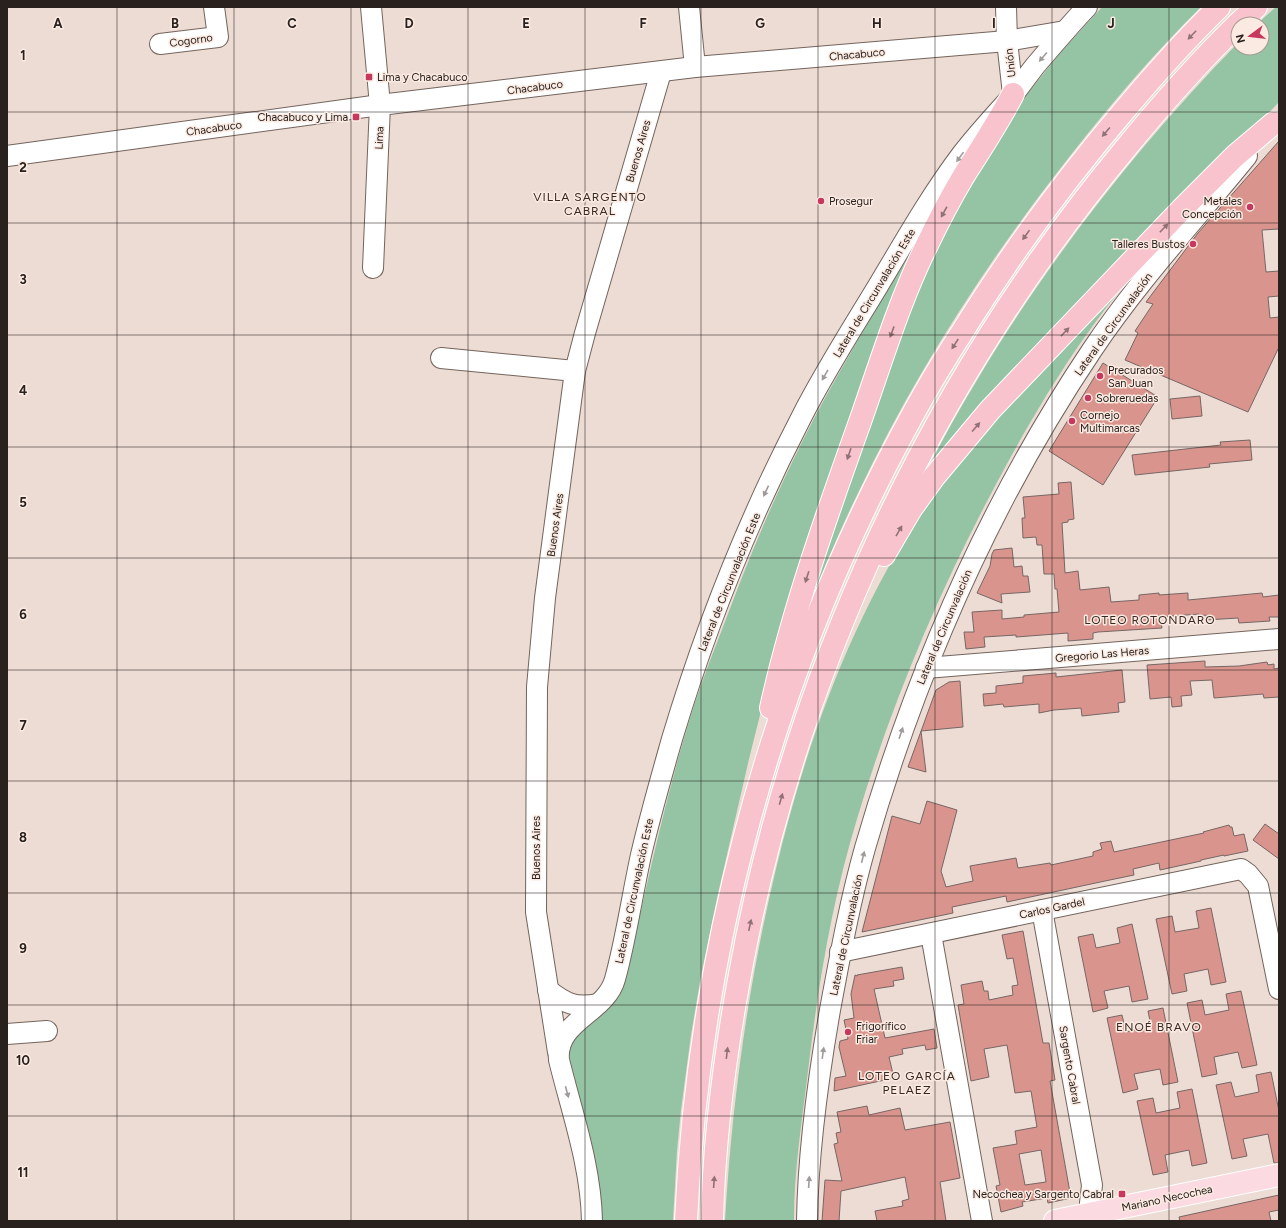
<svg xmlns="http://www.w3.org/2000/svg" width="1286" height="1228" viewBox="0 0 1286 1228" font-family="Figtree,sans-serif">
  <rect width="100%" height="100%" fill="#eddcd4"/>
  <g fill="#95c4a5">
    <path d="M1102,7H1201C1154,53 1111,104 1070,156C988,260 915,373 858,493C834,542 815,591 795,640L932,245L1020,103L1061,52Z"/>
    <path d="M1276,7H1279V102L929,467C949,426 972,388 996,349C1066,238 1147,136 1238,43V48H1262V24H1257Z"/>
    <path d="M935,212L771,671L749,759L717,898L701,976L691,1035L681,1110L677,1151L673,1221H601L599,1186L595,1160L570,1067L569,1051L573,1036L609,1003L636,910H641C655,849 669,788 687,728C697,694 710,660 723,627C746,565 771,504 801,444C841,364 889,289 935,212Z"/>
    <path d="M1118,287L1121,290C1107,305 1096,322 1084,338C1056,378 1031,420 1008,462C946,575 894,695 857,819C832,901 818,986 808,1071C802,1121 794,1170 794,1221H725C732,1102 748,985 776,869C807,740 853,613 928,503C940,486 953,470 967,454C1014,396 1067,342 1118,287Z"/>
  </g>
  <g fill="#d9958d" stroke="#776664" fill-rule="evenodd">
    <polygon points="1279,141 1279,229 1262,230 1266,272 1279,271 1279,296 1268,297 1270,318 1279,317 1279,347 1248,412 1125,360 1138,333 1135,331 1153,304 1146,302 1198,233"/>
    <polygon points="1103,363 1158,397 1103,485 1049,451"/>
    <polygon points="1200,396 1202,416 1172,419 1170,399"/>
    <polygon points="1250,440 1252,460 1209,464 1210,467 1135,475 1132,455 1221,445 1220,442"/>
    <polygon points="1071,482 1074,519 1068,520 1068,522 1062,523 1065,573 1078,571 1080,590 1109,587 1111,602 1139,600 1139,595 1159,593 1159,595 1188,593 1188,600 1262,593 1263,597 1279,595 1279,617 1269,617 1270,621 1239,623 1238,618 1206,620 1206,615 1199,616 1199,614 1160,617 1162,628 1098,632 1093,633 1093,639 1068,641 1068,633 1016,637 1016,635 984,637 985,647 966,649 964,632 974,632 972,612 1002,610 1002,619 1024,617 1024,615 1059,612 1057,589 1055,589 1054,574 1044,574 1042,545 1037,545 1036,537 1023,538 1022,518 1025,518 1023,497 1059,494 1058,483"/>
    <polygon points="1012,548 1014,567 1022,566 1023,576 1028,576 1030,592 1001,594 1002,603 977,593 990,566 992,554 994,550"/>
    <polygon points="1205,661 1205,667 1239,666 1267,662 1268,665 1274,664 1274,669 1279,668 1279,697 1264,698 1263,694 1214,698 1212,680 1190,681 1192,695 1181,696 1182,706 1172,707 1171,697 1150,699 1147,665"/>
    <polygon points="1122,670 1125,702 1118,703 1119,712 1082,716 1081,708 1054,710 1039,713 1039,704 1004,707 1003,704 984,706 983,694 996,693 996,686 1023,683 1023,676 1056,673 1056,677"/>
    <polygon points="960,681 963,727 921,731 926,772 908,767 936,690 949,682"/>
    <polygon points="927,801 957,810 941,871 946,887 973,881 970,866 1016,858 1018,868 1050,863 1051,865 1093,856 1093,852 1102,849 1100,843 1111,841 1114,852 1204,833 1203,832 1229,825 1230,827 1232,827 1234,836 1244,834 1248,851 1224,856 1224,855 1201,860 1201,861 1160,870 1159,863 1133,869 1134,875 1105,881 1007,902 1006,896 952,907 953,913 862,932 892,816 920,824"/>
    <polygon points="1265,824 1279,834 1279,859 1253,840"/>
    <polygon points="1211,908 1226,982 1211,985 1208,969 1184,974 1187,991 1172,994 1156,919 1172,916 1175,932 1199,928 1196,911"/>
    <polygon points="1132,924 1148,999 1132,1002 1129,986 1104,991 1108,1008 1093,1012 1078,937 1093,934 1096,948 1120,943 1117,928"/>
    <path d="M1023,931L1043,1043H1049L1055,1080L1050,1081L1071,1198L1048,1203L1047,1198L1022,1202L1023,1206L1001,1212L996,1186L1000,1185L993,1148L1017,1144L1015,1131L1037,1127L1031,1091L1015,1093L1007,1045L984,1049L989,1077L971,1081L958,1005L964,1004L961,985L982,981L984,991H988L989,1000L1013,995L1012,986L1018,985L1015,969L1013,958L1007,959L1002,935ZM1041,1150L1046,1182L1025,1185L1019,1154Z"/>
    <polygon points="902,967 904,979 893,981 894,986 874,989 885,1038 934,1029 937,1048 926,1050 925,1045 902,1049 903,1054 889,1057 894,1078 834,1091 835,1078 846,1076 839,1047 840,1041 848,1039 844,1020 854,1018 851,994 855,975 857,976 857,975"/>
    <polygon points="1241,991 1257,1065 1242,1068 1238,1052 1214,1057 1217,1074 1202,1077 1187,1003 1202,1000 1205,1015 1229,1010 1226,994"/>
    <polygon points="1163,1008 1178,1082 1163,1085 1160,1069 1134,1074 1138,1089 1123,1093 1107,1018 1122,1015 1126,1032 1151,1026 1148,1011"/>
    <polygon points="1271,1072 1279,1111 1279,1163 1274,1163 1268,1134 1243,1139 1247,1156 1232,1159 1216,1085 1231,1082 1235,1097 1259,1092 1256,1075"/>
    <polygon points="1192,1089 1207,1163 1192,1166 1189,1150 1165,1155 1168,1172 1153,1175 1137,1101 1153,1098 1156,1113 1180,1108 1177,1092"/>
    <polygon points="867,1106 869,1115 900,1108 905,1130 950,1122 960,1178 940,1182 946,1221 877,1221 875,1211 903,1206 902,1201 909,1199 905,1177 841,1191 839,1221 822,1221 825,1180 842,1181 834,1144 838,1143 836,1133 841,1132 837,1112"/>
    <polygon points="1279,1195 1279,1210 1269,1212 1271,1221 1180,1221 1179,1217"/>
  </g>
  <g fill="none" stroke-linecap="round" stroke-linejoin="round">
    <defs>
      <g id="minor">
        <polyline points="371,7 380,105 373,268"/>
        <polyline points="689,7 695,67"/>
        <polyline points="1006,7 1007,41 1013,94"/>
        <polyline points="160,44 218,37 214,7"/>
        <polyline points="7,156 380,105 695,67 1007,41 1065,31"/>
        <polyline points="441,358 575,371"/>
        <polyline points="926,668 1279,639"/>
        <polyline points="1042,910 1092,1185 1088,1221"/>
        <polyline points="931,934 982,1221"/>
        <polyline points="840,952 1241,869 1248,874 1258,886 1279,989"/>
        <path d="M548,990C566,1004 575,1008 598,1004"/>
        <polyline points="7,1034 47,1031"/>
        <polyline points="558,1052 536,912 537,687 545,598 575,371 585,333 661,72"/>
        <path d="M592,1221C591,1166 572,1113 559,1060C555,1021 606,1013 615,979C626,939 632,896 641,855C650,816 661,778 672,739C705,629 749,518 802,416C825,371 852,329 878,286C905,241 931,195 962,154C978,133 996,114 1013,95C1021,85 1028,75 1035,66C1052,46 1069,26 1087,7"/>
        <path d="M807,1221C808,1150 818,1079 830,1010C840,956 850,901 865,848C916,672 990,502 1092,350C1138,281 1195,220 1247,156"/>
      </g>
      <polyline id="major" points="1055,1221 1279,1175"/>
      <g id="highway">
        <polyline points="1238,24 1256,7"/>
        <polyline points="884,555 911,509 934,477 990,410 1182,209 1235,156 1274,123"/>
        <path d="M771,708C793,609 827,514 861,419C881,362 900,299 927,245C938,222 950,199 963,177C980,150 998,123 1013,94"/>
        <path d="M686,1221C698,960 766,702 884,469C904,430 924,392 947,356C954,344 962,333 969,321C1015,248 1066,179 1122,113C1153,76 1185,40 1219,7"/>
        <path d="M712,1221C714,1138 725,1055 740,974C795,672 929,385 1125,149C1161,105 1198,63 1238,24"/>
      </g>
    </defs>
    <use href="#minor" stroke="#73645d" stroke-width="22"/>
    <use href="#major" stroke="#fff" stroke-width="24"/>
    <use href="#highway" stroke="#fff" stroke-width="24"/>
    <use href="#minor" stroke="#fff" stroke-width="20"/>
    <use href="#major" stroke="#fbdbe1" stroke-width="22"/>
    <use href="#highway" stroke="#f8c3cd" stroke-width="22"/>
  </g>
  <defs><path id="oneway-solid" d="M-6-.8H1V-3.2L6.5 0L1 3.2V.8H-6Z"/></defs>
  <g fill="#907276">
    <use href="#oneway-solid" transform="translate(1192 35) rotate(134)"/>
    <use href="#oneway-solid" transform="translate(1106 132) rotate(130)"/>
    <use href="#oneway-solid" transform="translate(944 212) rotate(119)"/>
    <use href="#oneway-solid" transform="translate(1164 228) rotate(-46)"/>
    <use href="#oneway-solid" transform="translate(1026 235) rotate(126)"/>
    <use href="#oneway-solid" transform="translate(892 332) rotate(110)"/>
    <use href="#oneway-solid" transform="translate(1065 332) rotate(-46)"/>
    <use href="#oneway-solid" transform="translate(955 344) rotate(123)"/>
    <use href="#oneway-solid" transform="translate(976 427) rotate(-49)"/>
    <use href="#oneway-solid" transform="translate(849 454) rotate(109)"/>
    <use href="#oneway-solid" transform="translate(899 531) rotate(-60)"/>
    <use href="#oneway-solid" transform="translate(807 577) rotate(108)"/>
    <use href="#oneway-solid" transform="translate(781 799) rotate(-74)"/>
    <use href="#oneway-solid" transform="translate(750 925) rotate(-78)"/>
    <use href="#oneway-solid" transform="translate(727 1053) rotate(-83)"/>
    <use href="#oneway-solid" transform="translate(714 1182) rotate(-86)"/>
  </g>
  <g fill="#9e9b9a">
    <use href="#oneway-solid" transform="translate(1043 57) rotate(130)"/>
    <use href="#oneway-solid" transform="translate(960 157) rotate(126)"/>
    <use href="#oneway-solid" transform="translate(825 375) rotate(120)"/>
    <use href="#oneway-solid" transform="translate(766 491) rotate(115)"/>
    <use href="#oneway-solid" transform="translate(901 733) rotate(-71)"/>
    <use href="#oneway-solid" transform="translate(863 857) rotate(-76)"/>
    <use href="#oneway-solid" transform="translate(823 1053) rotate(-82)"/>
    <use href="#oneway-solid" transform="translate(567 1092) rotate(75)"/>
    <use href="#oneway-solid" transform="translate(809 1182) rotate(-86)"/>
  </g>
  <path fill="none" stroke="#28211e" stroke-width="1" stroke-opacity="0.55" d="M117,7V1221M234,7V1221M351,7V1221M468,7V1221M585,7V1221M701,7V1221M818,7V1221M935,7V1221M1052,7V1221M1169,7V1221M7,112H1279M7,223H1279M7,335H1279M7,447H1279M7,558H1279M7,670H1279M7,781H1279M7,893H1279M7,1005H1279M7,1116H1279"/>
  <g fill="#c7385e" stroke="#fbeae1" stroke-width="1.5">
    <rect x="365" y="73" width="8" height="8" rx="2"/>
    <rect x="352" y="113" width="8" height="8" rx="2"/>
    <circle cx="821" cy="201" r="4"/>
    <circle cx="1250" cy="207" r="4"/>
    <circle cx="1193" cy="244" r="4"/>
    <circle cx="1100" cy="376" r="4"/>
    <circle cx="1088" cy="398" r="4"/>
    <circle cx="1072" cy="421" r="4"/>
    <circle cx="848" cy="1032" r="4"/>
    <rect x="1118" y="1190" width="8" height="8" rx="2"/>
  </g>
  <g text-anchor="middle" stroke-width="3" stroke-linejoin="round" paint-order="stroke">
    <g font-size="11" fill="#28211e" stroke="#fbeae1">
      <text transform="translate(191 40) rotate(-8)" y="4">Cogorno</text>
      <text transform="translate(857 54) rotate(-5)" y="4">Chacabuco</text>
      <text transform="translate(1010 63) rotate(-96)" y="4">Unión</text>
      <text transform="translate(535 87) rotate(-7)" y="4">Chacabuco</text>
      <text transform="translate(214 128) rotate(-8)" y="4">Chacabuco</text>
      <text transform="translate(379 138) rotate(-87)" y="4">Lima</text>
      <text transform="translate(638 151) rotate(-74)" y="4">Buenos Aires</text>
      <text transform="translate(874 293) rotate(-59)" y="4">Lateral de Circunvalación Este</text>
      <text transform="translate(1113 324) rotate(-54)" y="4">Lateral de Circunvalación</text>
      <text transform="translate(555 525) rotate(-82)" y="4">Buenos Aires</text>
      <text transform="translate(729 582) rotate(-68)" y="4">Lateral de Circunvalación Este</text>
      <text transform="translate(944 627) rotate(-67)" y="4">Lateral de Circunvalación</text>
      <text transform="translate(1102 654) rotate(-5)" y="4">Gregorio Las Heras</text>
      <text transform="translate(536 848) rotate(-90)" y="4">Buenos Aires</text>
      <text transform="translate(634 891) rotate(-78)" y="4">Lateral de Circunvalación Este</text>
      <text transform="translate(1052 908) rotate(-12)" y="4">Carlos Gardel</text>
      <text transform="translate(846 935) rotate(-78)" y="4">Lateral de Circunvalación</text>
      <text transform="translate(1070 1065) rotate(80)" y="4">Sargento Cabral</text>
      <text transform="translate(1167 1198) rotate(-12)" y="4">Mariano Necochea</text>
    </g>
    <g font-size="11" fill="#28211e" stroke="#fbeae1" text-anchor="start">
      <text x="377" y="81">Lima y Chacabuco</text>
      <text x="348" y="121" text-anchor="end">Chacabuco y Lima</text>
      <text x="829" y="205">Prosegur</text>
      <text x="1242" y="205" text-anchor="end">Metales<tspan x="1242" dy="13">Concepción</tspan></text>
      <text x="1185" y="248" text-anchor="end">Talleres Bustos</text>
      <text x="1108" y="374">Precurados<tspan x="1108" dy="13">San Juan</tspan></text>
      <text x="1096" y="402">Sobreruedas</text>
      <text x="1080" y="419">Cornejo<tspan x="1080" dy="13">Multimarcas</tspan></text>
      <text x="856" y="1030">Frigorífico<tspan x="856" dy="13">Friar</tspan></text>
      <text x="1114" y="1198" text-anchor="end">Necochea y Sargento Cabral</text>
    </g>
    <g font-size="12" letter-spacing="1" fill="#352922" stroke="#fbeae1">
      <text x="590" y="201">VILLA SARGENTO<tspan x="590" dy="14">CABRAL</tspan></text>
      <text x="1150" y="624">LOTEO ROTONDARO</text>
      <text x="1159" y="1031">ENOÉ BRAVO</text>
      <text x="907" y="1080">LOTEO GARCÍA<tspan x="907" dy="14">PELAEZ</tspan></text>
    </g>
  </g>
  <g font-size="13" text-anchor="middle" font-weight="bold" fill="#28211e" stroke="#fbeae1" stroke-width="3" stroke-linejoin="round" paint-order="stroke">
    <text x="58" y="28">A</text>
    <text x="175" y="28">B</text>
    <text x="292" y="28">C</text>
    <text x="409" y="28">D</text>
    <text x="526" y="28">E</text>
    <text x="643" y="28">F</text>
    <text x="760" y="28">G</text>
    <text x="877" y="28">H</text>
    <text x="994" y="28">I</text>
    <text x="1111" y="28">J</text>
    <text x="23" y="60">1</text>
    <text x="23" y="172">2</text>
    <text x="23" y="284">3</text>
    <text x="23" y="395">4</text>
    <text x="23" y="507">5</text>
    <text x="23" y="619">6</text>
    <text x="23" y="730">7</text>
    <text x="23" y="842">8</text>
    <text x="23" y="953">9</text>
    <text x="23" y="1065">10</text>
    <text x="23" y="1177">11</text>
  </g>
  <rect width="1286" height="1228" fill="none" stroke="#28211e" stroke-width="16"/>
  <g transform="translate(1250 36) rotate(255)"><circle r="19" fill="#fbeae1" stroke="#a79a93"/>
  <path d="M0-3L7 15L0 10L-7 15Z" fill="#c7385e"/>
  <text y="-6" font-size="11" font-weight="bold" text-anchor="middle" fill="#28211e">N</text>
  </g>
</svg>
